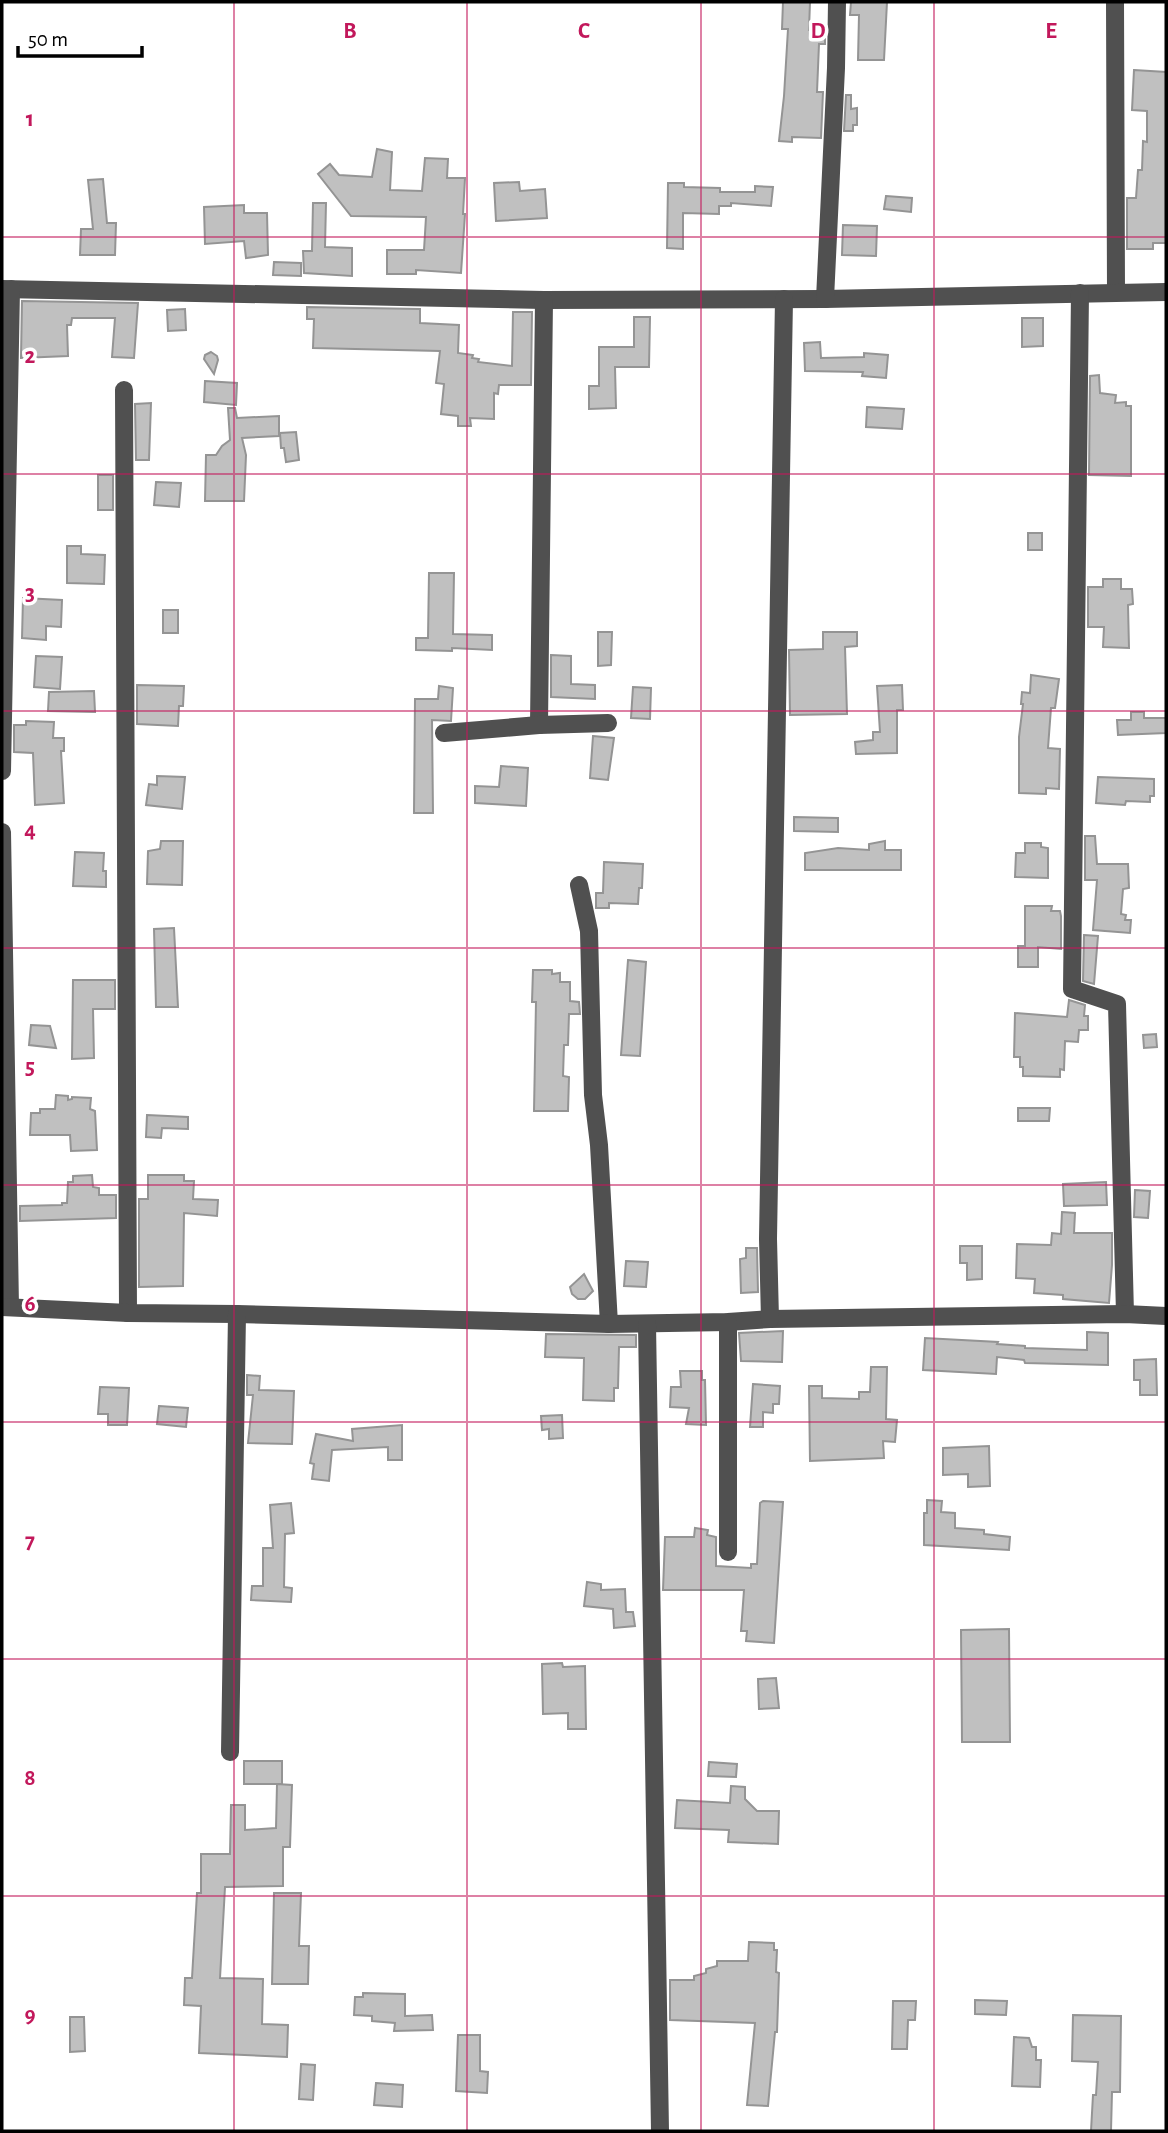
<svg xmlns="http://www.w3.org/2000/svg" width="1168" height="2133" viewBox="0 0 1168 2133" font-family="'Alegreya Sans',sans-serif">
  <rect width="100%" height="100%" fill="#fff"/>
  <g fill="#c0c0c0" stroke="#949494" stroke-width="2">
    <polygon points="783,2 810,2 809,30 825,31 825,44 819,44 817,92 823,92 821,138 792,137 792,142 779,141 784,96 788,29 782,29"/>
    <polygon points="851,2 887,2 884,60 858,60 859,15 850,15"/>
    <polygon points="1134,70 1166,72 1166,243 1153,243 1153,249 1127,249 1127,198 1136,198 1138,170 1142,170 1143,141 1147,142 1147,111 1132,110"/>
    <polygon points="846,95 851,95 851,109 857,108 857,125 853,125 853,131 844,131"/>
    <polygon points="377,149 392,152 390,190 422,191 425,158 448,159 447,178 465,178 463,214 465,214 461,273 416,270 416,274 387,274 387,250 424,250 426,217 351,216 318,174 330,164 339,175 372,177"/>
    <polygon points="103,179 107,223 116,223 115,255 80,255 81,229 93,229 88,180"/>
    <polygon points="519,182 520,191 545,189 547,218 496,221 494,183"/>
    <polygon points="668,183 684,183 684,187 720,188 720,192 755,192 755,186 773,187 771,206 731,203 731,206 719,206 719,214 683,213 683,249 667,248"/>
    <polygon points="886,196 912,198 911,212 884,209"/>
    <polygon points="313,203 326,203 325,247 352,248 352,276 304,273 303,251 312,251"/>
    <polygon points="244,205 244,213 267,213 268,255 246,258 244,241 205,244 204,207"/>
    <polygon points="843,225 877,226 876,256 842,255"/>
    <polygon points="274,262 301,263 301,276 273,275"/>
    <polygon points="22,301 138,303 134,358 112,357 115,318 72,318 71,325 67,325 68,356 21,358"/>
    <polygon points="307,307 420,309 420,323 459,325 458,353 473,355 472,358 479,359 478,362 512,366 513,312 532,312 531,385 499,385 498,394 494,393 494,419 470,418 471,426 458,426 458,416 441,414 444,384 436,383 440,351 313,348 314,319 307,319"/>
    <polygon points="185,309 186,330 168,331 167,310"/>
    <polygon points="634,317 650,317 649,367 615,367 616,408 589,409 589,386 599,386 599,347 634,347"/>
    <polygon points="1022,318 1043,318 1043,346 1022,347"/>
    <polygon points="820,342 821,358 864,357 864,353 888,355 886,378 862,376 863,372 805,371 804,343"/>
    <polygon points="211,352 217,356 218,360 214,374 204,359 205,355"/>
    <polygon points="1099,375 1100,393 1116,395 1115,403 1126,402 1126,406 1131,406 1131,476 1089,475 1090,376"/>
    <polygon points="205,381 237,383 236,405 204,402"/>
    <polygon points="151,403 149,460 136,460 135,404"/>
    <polygon points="867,407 904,409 902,429 866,427"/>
    <polygon points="228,408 235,408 237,418 279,416 279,436 242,438 246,455 244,501 205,501 206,455 216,455 222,446 230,440"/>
    <polygon points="296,432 299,460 286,462 284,448 281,448 280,433"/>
    <rect x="98" y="475" width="15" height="35"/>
    <polygon points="156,482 181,483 179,507 154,505"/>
    <rect x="1028" y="533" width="14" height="17"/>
    <polygon points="67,546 81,546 81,554 105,555 104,584 67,583"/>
    <polygon points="429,573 454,573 453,634 492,635 492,650 452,648 452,651 416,650 416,638 428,638"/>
    <polygon points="1103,579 1121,579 1121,589 1132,589 1133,604 1128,605 1129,648 1103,647 1104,627 1088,627 1088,587 1103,587"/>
    <polygon points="23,598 62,600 61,627 46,626 46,640 22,638"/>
    <rect x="163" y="610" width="15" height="23"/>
    <polygon points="598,632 612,632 611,665 598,666"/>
    <polygon points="823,632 857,632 857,646 845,647 847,714 790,715 789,650 823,649"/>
    <polygon points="551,655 571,656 571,684 595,685 595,699 551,697"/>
    <polygon points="36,656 62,657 60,689 34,687"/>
    <polygon points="1031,675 1059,679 1055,708 1051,708 1048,748 1060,749 1059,789 1046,788 1046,794 1019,793 1019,737 1023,704 1021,704 1022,692 1030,693"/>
    <polygon points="137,685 184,686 183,706 179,706 178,726 137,724"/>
    <polygon points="902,685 903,710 897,710 897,753 856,754 855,742 873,740 873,732 880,732 877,686"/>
    <polygon points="439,686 453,688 451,721 432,720 433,813 414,813 415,699 438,699"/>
    <polygon points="633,687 651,688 650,719 631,718"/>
    <polygon points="94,691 95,712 48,711 49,692"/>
    <polygon points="1131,712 1144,712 1144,718 1166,718 1166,733 1118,735 1117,720 1131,720"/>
    <polygon points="26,721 54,722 53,738 64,738 64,751 61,751 64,803 35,805 33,753 14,752 14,725 26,725"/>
    <polygon points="593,736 614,738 608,780 590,778"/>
    <polygon points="501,766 528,768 526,806 475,803 475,786 499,787"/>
    <polygon points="157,776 185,777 182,809 146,805 149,784 157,785"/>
    <polygon points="1098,777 1154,779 1154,796 1150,796 1150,802 1126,801 1125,805 1096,803"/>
    <polygon points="794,817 838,818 838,832 794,831"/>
    <polygon points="1085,836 1095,836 1097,864 1128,864 1129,888 1123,889 1121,914 1126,915 1125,920 1131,920 1130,933 1093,930 1097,880 1085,880"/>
    <polygon points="161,841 183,841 182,885 147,884 148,851 160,849"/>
    <polygon points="885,841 885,850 901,850 901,870 805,870 805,853 838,848 869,850 869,844"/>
    <polygon points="1025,843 1041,843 1041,847 1048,848 1048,878 1015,877 1016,853 1025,853"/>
    <polygon points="75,852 104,853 103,871 106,871 106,887 73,886"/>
    <polygon points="604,862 643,864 642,888 639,888 638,904 609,903 609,908 596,908 596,893 603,893"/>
    <polygon points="1025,906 1052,906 1051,911 1060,911 1061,916 1061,949 1038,947 1038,967 1018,967 1018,946 1025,946"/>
    <polygon points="174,928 178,1007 156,1007 154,929"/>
    <polygon points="1084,935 1098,936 1094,984 1083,981"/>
    <polygon points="628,960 646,962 640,1056 621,1055"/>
    <polygon points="533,970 552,970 552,974 560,973 560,982 570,982 570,1001 579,1002 580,1014 569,1014 568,1045 564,1045 563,1076 569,1077 568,1111 534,1111 536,1002 532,1002"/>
    <polygon points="73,980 115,980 115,1009 93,1009 94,1058 72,1059"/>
    <polygon points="1069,1000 1085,1005 1084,1016 1088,1016 1088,1030 1079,1030 1078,1042 1065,1041 1064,1070 1060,1069 1060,1077 1023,1076 1023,1067 1020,1067 1020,1057 1014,1057 1015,1013 1067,1017"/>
    <polygon points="31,1025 50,1026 56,1048 29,1045"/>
    <polygon points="1156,1034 1157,1047 1144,1048 1143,1035"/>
    <polygon points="56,1095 68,1096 68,1100 72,1099 72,1097 91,1098 90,1109 95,1111 97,1150 71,1151 70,1135 30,1135 31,1113 40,1113 40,1109 55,1109"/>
    <polygon points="1018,1108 1050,1108 1049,1121 1018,1121"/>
    <polygon points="147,1115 188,1117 188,1129 162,1128 161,1138 146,1137"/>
    <polygon points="92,1175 93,1187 99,1188 99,1195 116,1195 116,1218 20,1221 20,1206 62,1205 62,1203 67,1203 68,1182 73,1182 73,1176"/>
    <polygon points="148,1175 184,1175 184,1181 194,1181 193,1199 218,1200 217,1216 184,1213 183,1286 139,1287 139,1199 148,1199"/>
    <polygon points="1106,1182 1107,1205 1064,1206 1063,1184"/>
    <polygon points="1135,1190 1150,1191 1148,1218 1134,1217"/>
    <polygon points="1062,1212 1075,1213 1074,1233 1112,1233 1112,1265 1109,1303 1063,1299 1063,1295 1034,1293 1035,1279 1016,1278 1017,1244 1051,1245 1052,1233 1061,1234"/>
    <polygon points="960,1246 982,1246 982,1279 967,1280 967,1263 960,1263"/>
    <polygon points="746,1248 757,1248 758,1292 741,1293 740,1259 746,1258"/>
    <polygon points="626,1261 648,1262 646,1287 624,1286"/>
    <polygon points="584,1274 593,1291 585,1299 578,1299 572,1294 570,1287"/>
    <polygon points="783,1331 782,1362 741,1361 739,1333"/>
    <polygon points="1087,1332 1108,1333 1108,1365 1025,1363 1024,1360 997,1357 996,1374 923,1370 925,1338 998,1342 997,1344 1025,1346 1025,1348 1087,1350"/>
    <polygon points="546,1334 636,1335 636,1347 619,1347 618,1388 614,1388 614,1401 583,1400 584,1358 545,1357"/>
    <polygon points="1156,1359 1157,1395 1140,1395 1140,1380 1134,1380 1134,1360"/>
    <polygon points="871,1367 887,1367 886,1419 897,1420 895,1442 883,1441 884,1458 810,1461 809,1386 822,1386 822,1398 859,1399 859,1392 870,1392"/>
    <polygon points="680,1371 702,1371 702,1380 705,1380 706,1425 686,1424 689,1408 670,1407 671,1387 681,1387"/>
    <polygon points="247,1375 260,1376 259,1390 294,1391 292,1444 248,1443 253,1395 247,1395"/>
    <polygon points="753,1384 780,1386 779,1404 773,1404 773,1413 763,1412 763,1427 750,1427"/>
    <polygon points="100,1387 129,1388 127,1425 108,1425 108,1414 98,1414"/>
    <polygon points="159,1406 188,1408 186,1427 157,1424"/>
    <polygon points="562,1415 563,1438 549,1439 549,1429 542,1430 541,1416"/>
    <polygon points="402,1425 402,1460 388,1460 388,1447 332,1450 329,1481 312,1479 314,1464 310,1463 316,1434 353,1441 352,1429"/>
    <polygon points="989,1446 990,1486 968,1487 968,1474 943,1475 943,1448"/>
    <polygon points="927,1500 942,1501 941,1512 955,1513 955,1528 984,1530 984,1534 1010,1537 1009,1550 924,1545 924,1513 927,1513"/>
    <polygon points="763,1501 783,1502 774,1643 746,1641 747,1631 741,1631 744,1590 663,1590 665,1537 694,1537 695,1528 708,1530 707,1535 716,1537 716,1566 751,1568 751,1564 757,1564 760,1503"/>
    <polygon points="291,1503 294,1533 285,1534 284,1587 292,1588 291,1602 251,1600 252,1586 263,1586 263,1548 273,1548 270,1505"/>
    <polygon points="587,1582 601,1584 601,1590 625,1589 626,1612 633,1612 635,1626 614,1628 613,1609 584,1606"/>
    <polygon points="1009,1629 1010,1742 962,1742 961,1630"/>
    <polygon points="562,1663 563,1667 585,1666 586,1729 568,1729 568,1713 543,1714 542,1664"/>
    <polygon points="776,1678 779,1708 759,1709 758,1679"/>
    <rect x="244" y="1761" width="38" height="23"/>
    <polygon points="709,1762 737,1764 736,1777 708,1776"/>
    <polygon points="277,1784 292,1785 290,1847 283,1847 283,1886 225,1887 220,1978 263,1979 262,2024 288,2025 287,2057 199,2053 201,2006 184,2005 185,1978 192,1978 197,1893 201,1893 201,1854 230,1854 231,1805 245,1805 245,1830 276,1828"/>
    <polygon points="731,1786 745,1787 745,1799 757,1811 779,1811 778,1844 728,1842 729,1830 675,1828 677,1800 730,1803"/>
    <polygon points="274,1893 301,1893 299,1946 309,1946 308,1984 272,1984"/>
    <polygon points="749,1942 774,1943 774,1950 777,1950 776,1972 779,1973 777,2032 775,2032 768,2106 747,2105 755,2023 670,2020 670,1980 694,1980 694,1976 706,1973 706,1969 717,1966 717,1961 748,1961"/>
    <polygon points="363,1993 405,1994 405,2016 432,2015 433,2030 394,2031 395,2023 372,2021 372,2016 354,2015 355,1997 363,1997"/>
    <polygon points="975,2000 1007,2001 1006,2015 975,2014"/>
    <polygon points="893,2001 916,2001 915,2020 908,2020 907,2049 892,2049"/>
    <polygon points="1073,2015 1121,2016 1120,2092 1112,2092 1111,2131 1091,2131 1093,2095 1096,2095 1098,2062 1072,2061"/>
    <polygon points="70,2017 84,2017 85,2051 70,2052"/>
    <polygon points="458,2035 480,2035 480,2071 488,2072 487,2093 456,2091"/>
    <polygon points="1014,2037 1029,2038 1032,2047 1036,2047 1036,2060 1041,2060 1040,2087 1012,2086"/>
    <polygon points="301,2064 315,2065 313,2100 299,2099"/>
    <polygon points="376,2083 403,2085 402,2107 374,2105"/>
  </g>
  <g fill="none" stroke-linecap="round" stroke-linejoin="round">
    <g stroke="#505050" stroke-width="18">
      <polyline points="1115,2 1116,292"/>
      <polyline points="2,289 544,300 825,299 1166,292"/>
      <polyline points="1080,293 1072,989 1117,1004 1125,1314"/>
      <polyline points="825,299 836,68 837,2"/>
      <polyline points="124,390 128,1313"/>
      <polyline points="539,725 544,300"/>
      <polyline points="444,733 539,725 608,723"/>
      <polyline points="2,771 11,289"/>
      <polyline points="2,832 10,1307"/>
      <polyline points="579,885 589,931 593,1095 599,1145 609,1324"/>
      <polyline points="2,1307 128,1313 237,1314 609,1324 728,1322 770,1319 1125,1314 1166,1316"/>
      <polyline points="770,1319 768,1239 784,299"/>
      <polyline points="647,1324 660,2131"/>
      <polyline points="728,1552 728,1322"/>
      <polyline points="230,1752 237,1314"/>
    </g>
  </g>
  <path fill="none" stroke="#c2185b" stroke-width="2" stroke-opacity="0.55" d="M234,2V2131M467,2V2131M701,2V2131M934,2V2131M2,237H1166M2,474H1166M2,711H1166M2,948H1166M2,1185H1166M2,1422H1166M2,1659H1166M2,1896H1166"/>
  <g font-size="23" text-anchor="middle" font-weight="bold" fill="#c2185b" stroke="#fff" stroke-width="7" stroke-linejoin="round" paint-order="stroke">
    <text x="350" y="38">B</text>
    <text x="584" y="38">C</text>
    <text x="818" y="38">D</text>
    <text x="1051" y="38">E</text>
    <text x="30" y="126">1</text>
    <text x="30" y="363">2</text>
    <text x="30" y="600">3</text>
    <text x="30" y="837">4</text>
    <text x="30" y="1074">5</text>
    <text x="30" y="1311">6</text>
    <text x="30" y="1548">7</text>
    <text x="30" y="1785">8</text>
    <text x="30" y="2022">9</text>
  </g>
  <rect width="1168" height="2133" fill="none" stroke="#000000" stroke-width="7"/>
  <path d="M18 46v10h124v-10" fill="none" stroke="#000000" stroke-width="3.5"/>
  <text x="28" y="46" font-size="21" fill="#000000" stroke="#ffffff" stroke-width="5" paint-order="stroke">50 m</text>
</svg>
